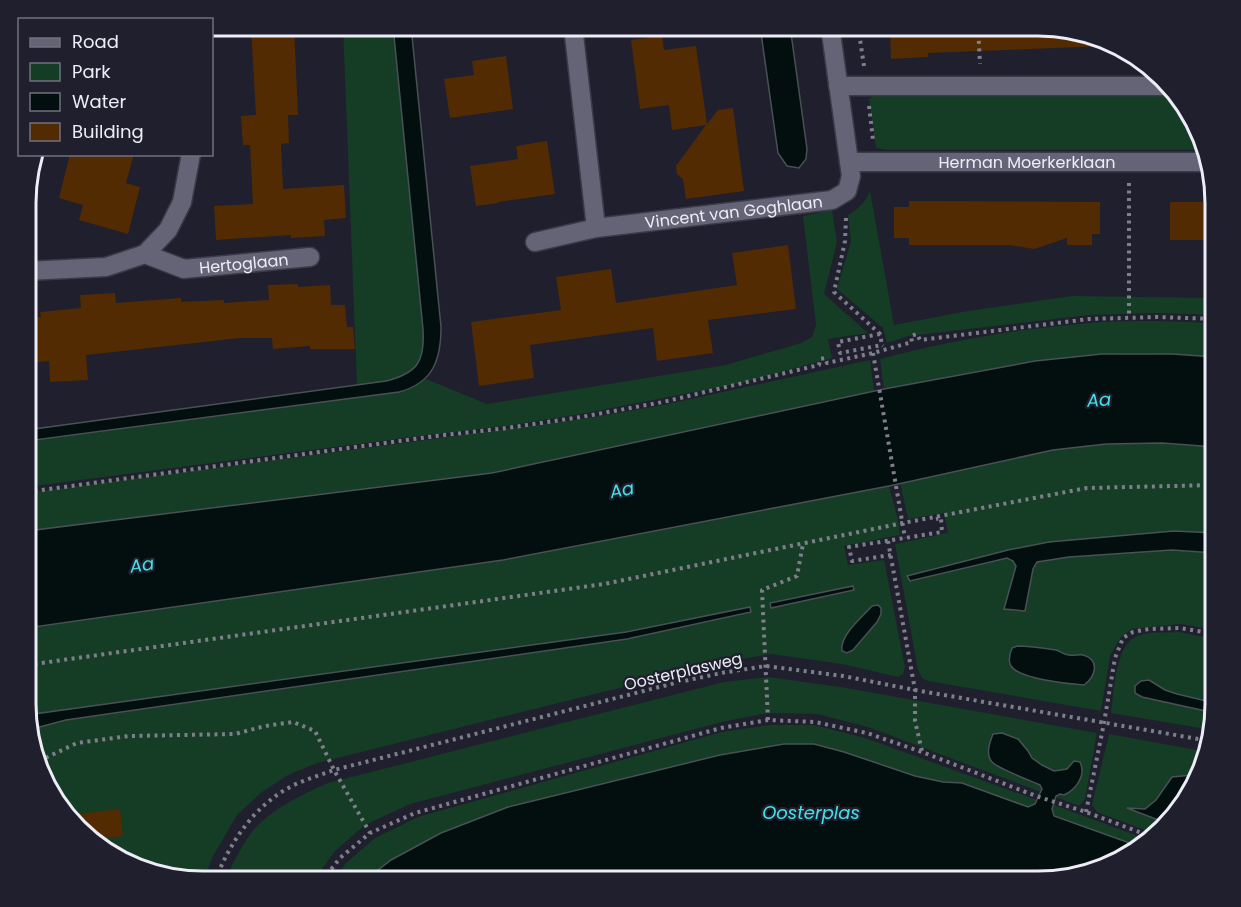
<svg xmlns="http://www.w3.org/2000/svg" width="1241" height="907" viewBox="0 0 1241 907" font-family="Poppins,sans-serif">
  <rect width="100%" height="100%" fill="#1f1f2e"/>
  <g fill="#153c25">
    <path d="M343,26H393L424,344C422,352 420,360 416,367C404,383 375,383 357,386Z"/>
    <polygon points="873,96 1174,96 1197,124 1204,150 887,150 876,148 869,99"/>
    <path d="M870,191L894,325L968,311L1072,296L1215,298V315L1159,313L1089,315L908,336L887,343L883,328L837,289L851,241L848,215C858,209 865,203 870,191Z"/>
    <polygon points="832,210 837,242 824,294 868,333 828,339 832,358 741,383 581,414 506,426 436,434 27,487 27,441 399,392 412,388 426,379 487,404 726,365 801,343 812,337 816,325 803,216"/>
    <path d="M1158,321L1215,323V357C1177,354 1139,352 1101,354C1028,360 956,376 884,389L880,359C948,341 1018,329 1089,323C1111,321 1135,321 1158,321Z"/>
    <polygon points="870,360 874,391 492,473 27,531 27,493 582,419 663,405"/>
    <polygon points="1162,443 1215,447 1215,533 1174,531 1049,542 911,581 1007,557 1013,561 1016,566 1004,609 1025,611 1033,569 1037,562 1069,557 1172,550 1215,553 1215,630 1181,624 1132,629 1121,637 1110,656 1101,711 928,681 922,678 918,670 895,544 948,533 944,513 908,519 900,483 1053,450 1106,444"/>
    <polygon points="889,486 898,520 900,535 844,546 848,565 884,560 905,667 903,674 898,677 842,664 771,654 720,663 317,763 288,775 262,792 237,815 213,856 203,881 192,881 135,868 95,845 49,792 28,730 66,720 627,639 751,612 750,607 626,632 27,715 27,628 503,560"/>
    <path d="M1179,632L1215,639V715L1212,730L1111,713C1114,692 1115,645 1137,636C1150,631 1165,633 1179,632Z"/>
    <path d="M768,677L841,687L1097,733L1085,799L1079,806L1056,797L1060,794L1072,791L1081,777L1067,769L1054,771L1042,765L1032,758L1028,751L1006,770L1040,785L1042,789L1041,792L868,727L817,714L768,713L722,722L410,804L365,825L334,852L314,881H225C232,865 246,836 259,824C278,806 303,794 328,783L724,682Z"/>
    <polygon points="769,725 814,725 865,738 1037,800 1035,804 1028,807 962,783 943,782 915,776 844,752 720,755 508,807 441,833 391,860 364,881 333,881 346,863 375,838 418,817 722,732"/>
    <polygon points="1109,734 1208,752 1206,761 1198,776 1193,775 1172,777 1156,800 1145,809 1129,809 1166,823 1153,833 1097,812 1092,805"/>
    <polygon points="1054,805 1146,839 1138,846 1054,816 1052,809"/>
  </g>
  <g fill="#030e0f" stroke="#495155" stroke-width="1.5">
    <path d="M393,26H411L441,327C441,360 433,383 399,392L27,441V430L386,381C418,373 425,361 423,329Z"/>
    <polygon points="760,26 790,26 807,149 806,159 799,168 787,166 778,153"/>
    <polygon points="1102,354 1172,354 1215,357 1215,447 1162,443 1106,444 1053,450 889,486 503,560 27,628 27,531 492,473 884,389 1035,361"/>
    <polygon points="1174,531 1215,533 1215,553 1172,550 1069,557 1037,562 1033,569 1025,611 1004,609 1016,566 1013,561 1007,558 910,581 907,576 1008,550 1049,542"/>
    <polygon points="853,586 854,590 771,608 770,603"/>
    <path d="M878,605L881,608V614L877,622L853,650L847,653L842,651C839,636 862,617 872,606Z"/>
    <polygon points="750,607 751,612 627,639 66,720 28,730 27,715 626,632"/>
    <path d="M1017,646C1030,646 1043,648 1056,650C1060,651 1064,655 1069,655C1074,656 1079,654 1083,655C1101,660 1095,677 1084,685C1069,684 1019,679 1011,666C1008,661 1010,653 1012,648Z"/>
    <polygon points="1149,680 1165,690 1177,694 1215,703 1215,713 1142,697 1135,693 1135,686 1141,681"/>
    <path d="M1002,733L1018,739L1028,751L1032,758L1042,765L1054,771L1067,769L1074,761L1080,762C1087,776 1075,790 1064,795L1060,794L1056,796L1052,809L1054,816L1138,846L1116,863L1038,881H364L391,860L441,833L508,807L720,755L784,744H814L844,752L915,776L943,782L962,783L1028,807L1035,804L1042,789L1040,785C1031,781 997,768 992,762C985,754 990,742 993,734Z"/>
    <polygon points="1193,775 1198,776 1179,812 1166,823 1127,808 1145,809 1156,800 1172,777"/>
  </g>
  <g fill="#532b03">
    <polygon points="264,26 294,26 298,115 288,115 289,143 281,144 283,189 344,185 346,218 324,220 325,236 291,238 291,235 216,240 214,206 253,204 250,145 243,145 241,116 256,115 251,29 265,28"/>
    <polygon points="890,26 1049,26 1108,40 1107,46 928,53 928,57 891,59"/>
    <polygon points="662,36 664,50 696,46 707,124 718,110 733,108 744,191 686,199 683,179 677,174 676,166 706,125 672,130 669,105 640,109 631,40"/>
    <polygon points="506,56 513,109 450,118 444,79 474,75 472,61"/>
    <polygon points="547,141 555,194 498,202 498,203 476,206 470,166 518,159 516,146"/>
    <polygon points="70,154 134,154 126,183 140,187 128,234 79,220 83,205 59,198"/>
    <polygon points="909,201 1100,202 1100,234 1092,234 1092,245 1067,245 1067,238 1034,249 1009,245 909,245 909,238 894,238 894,207 909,207"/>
    <rect x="1170" y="202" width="45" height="38"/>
    <polygon points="788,245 796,309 708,320 713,353 657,361 653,328 530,345 534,378 479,386 471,322 561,310 556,277 611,269 616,303 737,285 732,253"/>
    <polygon points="298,284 298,287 330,285 331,305 345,305 347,327 353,327 355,349 310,349 310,346 273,349 272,338 240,338 86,355 88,380 50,382 49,361 27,363 27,317 41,317 40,312 81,308 80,295 115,293 116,303 181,298 181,302 224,300 224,303 269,300 268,285"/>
    <polygon points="120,809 123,836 91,840 69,815"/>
  </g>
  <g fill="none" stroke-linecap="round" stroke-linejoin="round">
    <defs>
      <g id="minor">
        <path id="s1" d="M573,26L596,228L832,200L847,191L851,176L830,26"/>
        <polyline points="838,86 1166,86"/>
        <path id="s2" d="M849,162H1207"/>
        <polyline points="535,242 596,228"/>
        <polyline points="145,254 168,230 182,202 191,154"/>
        <path id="s3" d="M27,271L106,267L145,254L184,269L310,257"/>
      </g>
    </defs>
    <use href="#minor" stroke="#3b3a48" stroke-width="21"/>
    <g stroke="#7f7f8c" stroke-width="4" stroke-dasharray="3 4.5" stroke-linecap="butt">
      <polyline points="858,26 864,66"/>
      <polyline points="978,26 980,64"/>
      <polyline points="869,106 873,140"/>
      <polyline points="1129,183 1129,318"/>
      <polyline points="846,218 845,241 834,292 880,334 882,345"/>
      <polyline points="880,334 838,342 840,353 882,345 883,346"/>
      <polyline points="873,353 905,538"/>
      <polyline points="27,492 436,436 507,428 581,417 663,402 819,365 820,359 825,358 827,363 873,353 912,342 911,336 917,334 920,340 1089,319 1158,317 1215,319"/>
      <polyline points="888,541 915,690 915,721 922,751"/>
      <polyline points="891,555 852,561 849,547 942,532 941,518 936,519"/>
      <polyline points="27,665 604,584 903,523 1087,488 1215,485"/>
      <polyline points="768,720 762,590 797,576 803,544"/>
      <polyline points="39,761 77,743 129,736 235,734 265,726 293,722 315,731 334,770 370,833"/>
      <polyline points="1086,812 1104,723 1115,658 1123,638 1133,632 1149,629 1180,628 1215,634"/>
      <path d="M215,881C230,842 255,804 294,785C307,779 321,775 334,770L675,683L721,673L766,666L843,676L915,690L1210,741"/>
      <polyline points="322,881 340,858 370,833 415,813 721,728 768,720 815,722 867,733 922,752 1036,796 1086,812 1150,836"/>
    </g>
    <use href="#minor" stroke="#646476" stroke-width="18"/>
  </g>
  <g text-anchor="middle" stroke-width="4.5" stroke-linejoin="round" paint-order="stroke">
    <g font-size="16" fill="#ededf7" stroke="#1f1f2e">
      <text dy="6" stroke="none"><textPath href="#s2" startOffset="178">Herman Moerkerklaan</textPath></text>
      <text dy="6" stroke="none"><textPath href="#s1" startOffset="342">Vincent van Goghlaan</textPath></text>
      <text dy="6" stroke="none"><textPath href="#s3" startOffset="222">Hertoglaan</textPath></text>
      <text transform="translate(683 671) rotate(-13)" y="6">Oosterplasweg</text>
    </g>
    <g font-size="18" font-style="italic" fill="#44e1e6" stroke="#1f1f2e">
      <text transform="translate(1099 400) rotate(-3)" y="6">Aa</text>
      <text transform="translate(622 490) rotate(-11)" y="6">Aa</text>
      <text transform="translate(142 565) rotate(-8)" y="6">Aa</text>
      <text x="811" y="819">Oosterplas</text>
    </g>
  </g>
  <path d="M0 0H1241V907H0ZM203 36H1038A167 167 0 0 1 1205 203V704A167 167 0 0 1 1038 871H203A167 167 0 0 1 36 704V203A167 167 0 0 1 203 36Z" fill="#1f1f2e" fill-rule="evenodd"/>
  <path fill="none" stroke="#ededf7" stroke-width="3" d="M203 36H1038A167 167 0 0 1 1205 203V704A167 167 0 0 1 1038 871H203A167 167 0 0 1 36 704V203A167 167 0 0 1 203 36Z"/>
  <rect x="18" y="18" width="195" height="138" fill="#1f1f2e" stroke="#71717e" stroke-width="1.5"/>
  <rect x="30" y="38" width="30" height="9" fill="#646476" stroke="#71717e" stroke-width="1.5"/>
  <text x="72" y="48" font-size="18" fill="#ededf7">Road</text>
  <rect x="30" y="63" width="30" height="18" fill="#153c25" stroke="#71717e" stroke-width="1.5"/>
  <text x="72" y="78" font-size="18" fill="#ededf7">Park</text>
  <rect x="30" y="93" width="30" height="18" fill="#030e0f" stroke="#71717e" stroke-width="1.5"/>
  <text x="72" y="108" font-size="18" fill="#ededf7">Water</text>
  <rect x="30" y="123" width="30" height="18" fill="#532b03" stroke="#71717e" stroke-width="1.5"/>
  <text x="72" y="138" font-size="18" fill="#ededf7">Building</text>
</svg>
